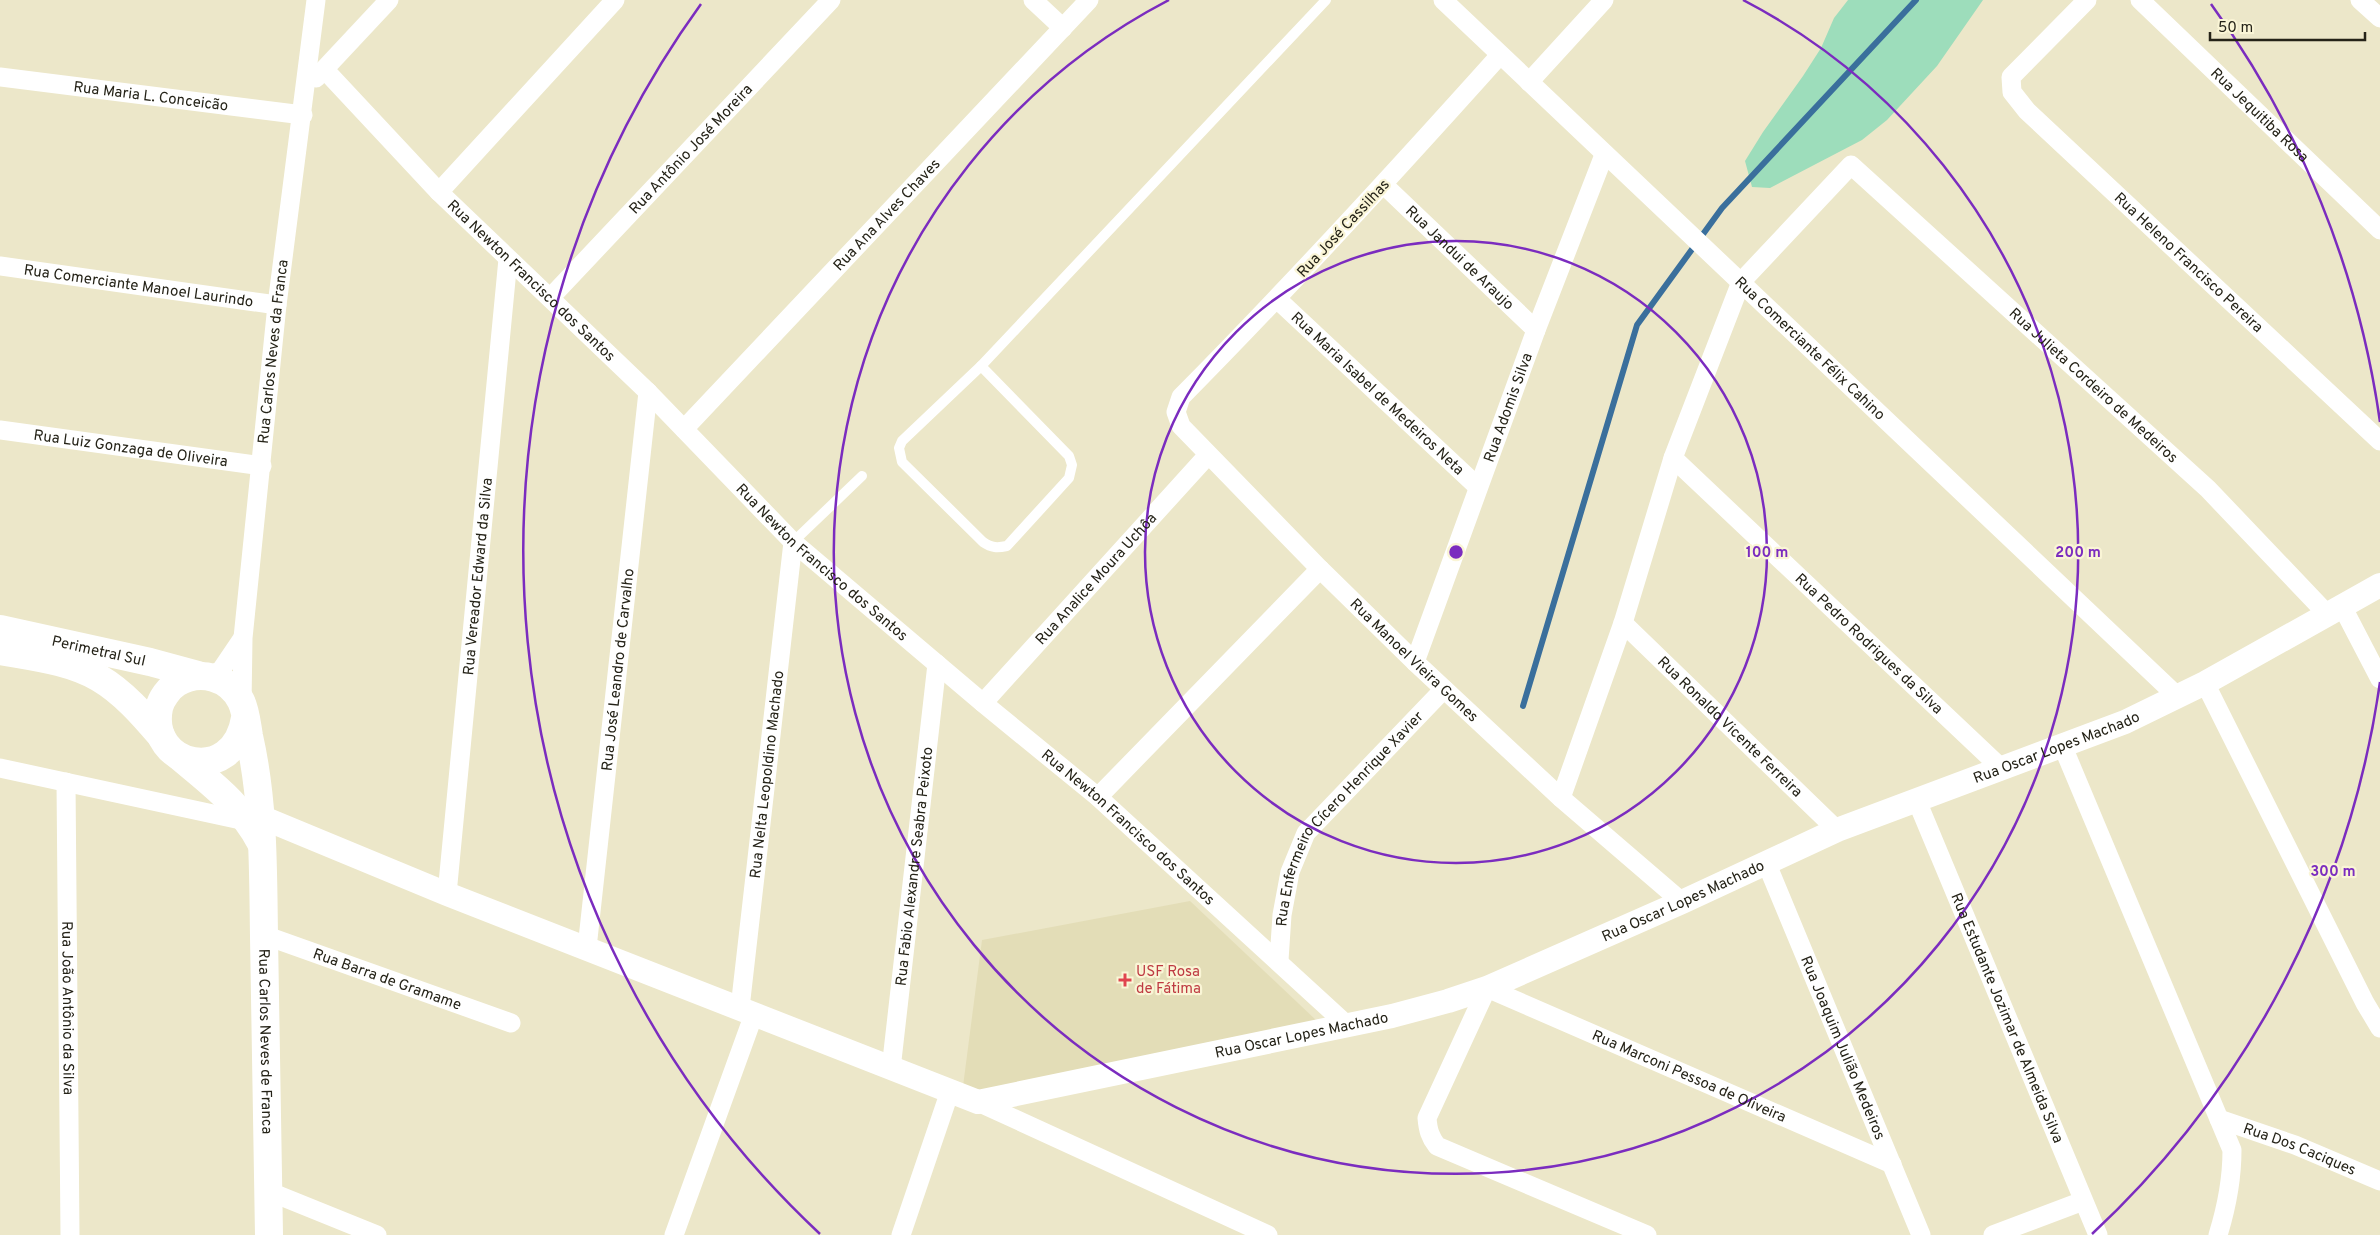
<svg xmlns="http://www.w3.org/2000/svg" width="2380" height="1235" viewBox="0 0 2380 1235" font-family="Overpass,sans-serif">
  <rect width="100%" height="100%" fill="#ece7c9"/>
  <polygon fill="#e3ddb7" points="1190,901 1317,1021 962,1094 982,940"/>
  <polygon fill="#9dddbb" points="1848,0 1983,0 1937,66 1887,120 1862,140 1770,188 1752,187 1745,161 1763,132 1803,76 1821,48 1834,18"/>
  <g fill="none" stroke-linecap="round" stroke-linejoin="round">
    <polyline stroke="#3a6f9c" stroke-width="6" points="1523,706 1637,325 1722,208 1916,0"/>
    <g stroke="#fff" stroke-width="10">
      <path d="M981,366L1069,456L1072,465L1069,478L1007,546C997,548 992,548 983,542L902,462L899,448L902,441Z"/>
      <polyline points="981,366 1326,0"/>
      <polyline points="793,542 862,476"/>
    </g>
    <g stroke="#fff" stroke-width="19">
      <polyline points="1033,0 1063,28"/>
      <path id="s1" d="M1443,0L2178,697"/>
      <path id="s2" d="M2087,0L2011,77L2012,92L2027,111L2380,441"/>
      <path id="s3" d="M2140,0L2380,230"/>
      <polyline points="2360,0 2380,18"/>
      <path id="s4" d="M1500,55C1396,171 1291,286 1181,397L1176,412L1181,426L1320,569L1415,662L1561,798L1682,902"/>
      <path id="s5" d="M325,70L439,192L648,392L793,542L983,703L1098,797L1348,1026"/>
      <path id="s6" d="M0,77L303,115"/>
      <polyline points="316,78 389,0"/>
      <polyline points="1529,82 1604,0"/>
      <path id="s7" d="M1384,185L1536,330"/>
      <polyline points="439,192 615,0"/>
      <path id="s8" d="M0,266L277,305"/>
      <path id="s9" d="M550,298L831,0"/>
      <path id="s10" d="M1277,299L1478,487"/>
      <path id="s11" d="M684,429L1089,0"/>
      <path id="s12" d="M0,430L262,466"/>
      <path id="s13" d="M1673,458L2000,767"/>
      <polyline points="2342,606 2380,679"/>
      <path id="s14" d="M1623,623L1837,830"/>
      <path id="s15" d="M1415,662L1536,330L1604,155"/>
      <polyline points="210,676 221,670 242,639"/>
      <polyline points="2205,683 2365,1003 2380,1028"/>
      <path id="s16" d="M983,703L1208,455"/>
      <path id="s17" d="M242,704L243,638L277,305L316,0"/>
      <path d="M2063,747L2232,1150C2232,1180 2227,1206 2218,1235"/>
      <polyline points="0,768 250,822"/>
      <path id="s18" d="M66,782L70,1235"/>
      <polyline points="1098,797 1320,569"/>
      <path id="s19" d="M1561,798L1623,623L1673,458L1741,282L1851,165L2208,489L2328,615"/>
      <path id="s20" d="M1917,801L2098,1235"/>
      <path id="s21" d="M1766,862L1921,1235"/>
      <path id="s22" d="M447,894L508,259"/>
      <path id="s23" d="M264,935L511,1023"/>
      <path id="s24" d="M587,948L648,392"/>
      <path id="s25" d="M1279,960L1282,915L1290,872L1306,833L1444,689"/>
      <path id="s26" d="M740,1008L793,542"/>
      <path id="s27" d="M891,1069L937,664"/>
      <polyline points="978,1102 1268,1235"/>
      <path id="s28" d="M2219,1119L2295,1145L2380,1181"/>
      <polyline points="268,1191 377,1235"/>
      <polyline points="674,1235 754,1014"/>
      <polyline points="901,1235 950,1091"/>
      <path id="s29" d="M1647,1235L1437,1146C1430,1137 1428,1130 1427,1118L1487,988L1892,1164"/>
      <polyline points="1993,1235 2083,1201"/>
    </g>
    <path stroke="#fff" stroke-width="24" id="s30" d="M261,817L447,894L978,1102L1392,1016L1448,1001L1487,988L1682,902L1837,830L2125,722L2205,683L2380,585"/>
    <g stroke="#fff" stroke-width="28">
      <path id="s31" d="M0,629L150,662L198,675"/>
      <path d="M0,651C33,657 70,661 99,678C123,692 143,715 161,736"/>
      <path id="s32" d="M245,718C234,787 147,767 159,708C161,699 169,688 177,683C200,669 229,677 241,701C246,711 247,725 249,736C264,802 263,869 264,937C265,1036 268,1136 269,1235"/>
      <path d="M180,757C213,785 240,804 261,843"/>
    </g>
  </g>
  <g fill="none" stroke="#7b2cbf" stroke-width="2.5">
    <circle cx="1456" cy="552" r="311"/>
    <path d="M1743 0A622 622 0 1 1 1169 0"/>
    <path d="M2380 682A933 933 0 0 1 2092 1234M820 1234A933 933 0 0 1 701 4M2211 4A933 933 0 0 1 2380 422"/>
  </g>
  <path fill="#e0444e" stroke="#faf5d6" stroke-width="2" d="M1122.5 972.5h5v5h5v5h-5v5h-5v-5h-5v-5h5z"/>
  <g text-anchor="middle" stroke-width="4.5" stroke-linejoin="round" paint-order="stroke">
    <g font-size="15" fill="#252318" stroke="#faf5d6">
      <text dy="5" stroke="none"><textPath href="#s6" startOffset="152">Rua Maria L. Conceicão</textPath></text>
      <text dy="5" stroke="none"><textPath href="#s3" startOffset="166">Rua Jequitiba Rosa</textPath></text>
      <text dy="5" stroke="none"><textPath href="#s9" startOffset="205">Rua Antônio José Moreira</textPath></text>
      <text dy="5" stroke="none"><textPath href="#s11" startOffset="295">Rua Ana Alves Chaves</textPath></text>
      <text transform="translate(1343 228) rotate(-47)" y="5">Rua José Cassilhas</text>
      <text dy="5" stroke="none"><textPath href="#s7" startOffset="105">Rua Jandui de Araujo</textPath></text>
      <text dy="5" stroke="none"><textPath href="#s2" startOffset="369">Rua Heleno Francisco Pereira</textPath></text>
      <text dy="5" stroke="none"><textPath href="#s5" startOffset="295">Rua Newton Francisco dos Santos</textPath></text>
      <text dy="5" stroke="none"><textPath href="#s8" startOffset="140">Rua Comerciante Manoel Laurindo</textPath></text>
      <text dy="5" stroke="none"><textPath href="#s1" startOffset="506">Rua Comerciante Félix Cahino</textPath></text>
      <text dy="5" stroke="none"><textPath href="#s17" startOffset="354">Rua Carlos Neves da Franca</textPath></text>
      <text dy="5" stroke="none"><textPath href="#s19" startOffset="1035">Rua Julieta Cordeiro de Medeiros</textPath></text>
      <text dy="5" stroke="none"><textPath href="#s10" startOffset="138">Rua Maria Isabel de Medeiros Neta</textPath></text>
      <text dy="5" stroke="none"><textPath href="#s15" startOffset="271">Rua Adomis Silva</textPath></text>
      <text dy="5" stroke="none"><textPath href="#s12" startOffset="132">Rua Luiz Gonzaga de Oliveira</textPath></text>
      <text dy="5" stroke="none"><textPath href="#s5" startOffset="700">Rua Newton Francisco dos Santos</textPath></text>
      <text dy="5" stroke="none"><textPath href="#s22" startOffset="319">Rua Vereador Edward da Silva</textPath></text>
      <text dy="5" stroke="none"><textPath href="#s16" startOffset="168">Rua Analice Moura Uchôa</textPath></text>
      <text dy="5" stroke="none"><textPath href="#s13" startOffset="270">Rua Pedro Rodrigues da Silva</textPath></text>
      <text dy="5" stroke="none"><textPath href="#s31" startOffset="101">Perimetral Sul</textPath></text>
      <text dy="5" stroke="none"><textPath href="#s4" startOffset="829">Rua Manoel Vieira Gomes</textPath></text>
      <text dy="5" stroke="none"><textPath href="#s24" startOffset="280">Rua José Leandro de Carvalho</textPath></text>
      <text dy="5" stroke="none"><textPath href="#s14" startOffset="149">Rua Ronaldo Vicente Ferreira</textPath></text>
      <text dy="5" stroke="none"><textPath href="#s30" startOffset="1912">Rua Oscar Lopes Machado</textPath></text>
      <text dy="5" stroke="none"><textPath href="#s26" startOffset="235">Rua Nelta Leopoldino Machado</textPath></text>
      <text dy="5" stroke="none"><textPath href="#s25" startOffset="165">Rua Enfermeiro Cícero Henrique Xavier</textPath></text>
      <text dy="5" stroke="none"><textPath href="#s5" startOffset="1105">Rua Newton Francisco dos Santos</textPath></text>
      <text dy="5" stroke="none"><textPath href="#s27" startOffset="204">Rua Fabio Alexandre Seabra Peixoto</textPath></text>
      <text dy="5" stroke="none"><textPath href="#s30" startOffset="1508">Rua Oscar Lopes Machado</textPath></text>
      <text dy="5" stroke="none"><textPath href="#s23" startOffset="131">Rua Barra de Gramame</textPath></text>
      <text dy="5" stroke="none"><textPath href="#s18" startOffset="226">Rua João Antônio da Silva</textPath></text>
      <text dy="5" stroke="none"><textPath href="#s20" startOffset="235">Rua Estudante Jozimar de Almeida Silva</textPath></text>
      <text dy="5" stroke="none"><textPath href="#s30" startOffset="1102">Rua Oscar Lopes Machado</textPath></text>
      <text dy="5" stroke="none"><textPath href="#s32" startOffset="595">Rua Carlos Neves de Franca</textPath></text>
      <text dy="5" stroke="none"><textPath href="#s21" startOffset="201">Rua Joaquim Julião Medeiros</textPath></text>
      <text dy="5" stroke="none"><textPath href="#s29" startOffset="622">Rua Marconi Pessoa de Oliveira</textPath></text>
      <text dy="5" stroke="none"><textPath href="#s28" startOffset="86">Rua Dos Caciques</textPath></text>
    </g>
    <g font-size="15" fill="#be3a42" stroke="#faf5d6" text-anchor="start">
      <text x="1136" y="976">USF Rosa<tspan x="1136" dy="17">de Fátima</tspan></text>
    </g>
  </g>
  <circle cx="1456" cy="552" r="8" fill="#7b2cbf" stroke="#faf5d6" stroke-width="2.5"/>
  <g font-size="15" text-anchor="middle" font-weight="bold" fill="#7b2cbf" stroke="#faf5d6" stroke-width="4.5" stroke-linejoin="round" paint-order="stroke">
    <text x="1767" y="557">100 m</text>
    <text x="2078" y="557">200 m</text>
    <text x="2333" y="876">300 m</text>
  </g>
  <path d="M2210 32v8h155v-8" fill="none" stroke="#252318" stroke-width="2.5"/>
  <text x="2218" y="32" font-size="15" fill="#252318" stroke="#faf5d6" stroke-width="4" paint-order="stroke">50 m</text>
</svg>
